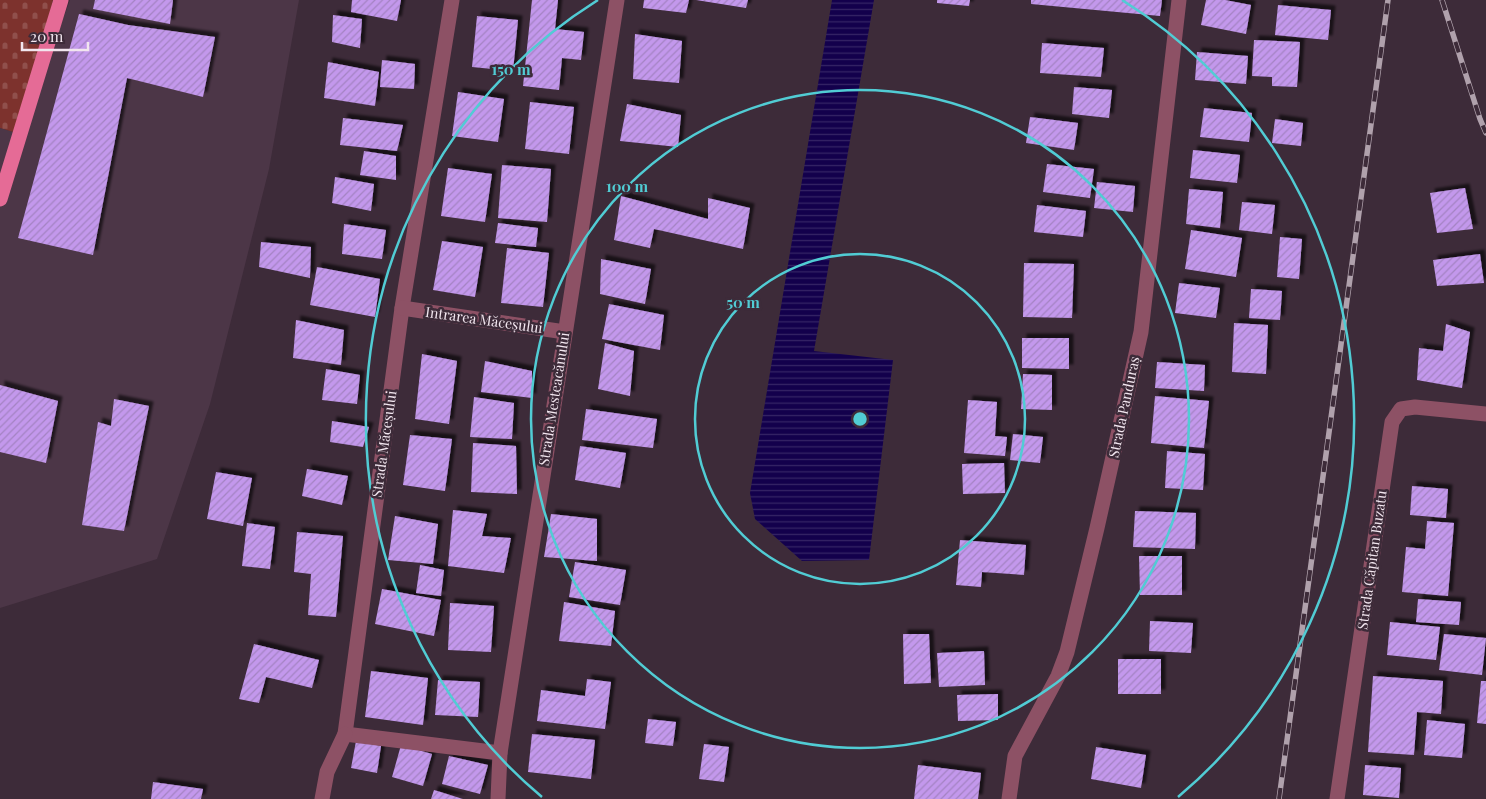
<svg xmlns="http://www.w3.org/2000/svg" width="1486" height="799" viewBox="0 0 1486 799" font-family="'Playfair Display',serif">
  <defs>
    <pattern id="cemetery-stones" width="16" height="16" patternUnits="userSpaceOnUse" patternTransform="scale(1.25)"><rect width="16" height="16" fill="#7d322d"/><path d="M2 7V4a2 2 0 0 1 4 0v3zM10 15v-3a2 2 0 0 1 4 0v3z" fill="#90504c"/></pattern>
    <pattern id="water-rules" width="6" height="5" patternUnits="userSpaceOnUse" patternTransform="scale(1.25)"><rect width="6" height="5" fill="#13004c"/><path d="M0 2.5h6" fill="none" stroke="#362566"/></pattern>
    <pattern id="building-hatch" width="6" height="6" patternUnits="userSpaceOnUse" patternTransform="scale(1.25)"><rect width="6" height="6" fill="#c398ec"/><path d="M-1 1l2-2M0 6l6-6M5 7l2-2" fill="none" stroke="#a483c3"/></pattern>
    <filter id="shadow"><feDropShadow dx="4.5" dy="-4.5" stdDeviation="1" flood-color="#0009"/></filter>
  </defs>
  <rect width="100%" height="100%" fill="#3d2b39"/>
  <polygon fill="#4c3647" points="70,0 299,0 269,169 210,404 157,559 0,608 0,128 20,134"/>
  <polygon fill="url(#cemetery-stones)" points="0,0 53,0 20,134 0,128"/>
  <polygon fill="url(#water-rules)" points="832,0 874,0 814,351 893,360 869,560 802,561 755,519 750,493"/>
  <g fill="url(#building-hatch)" filter="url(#shadow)">
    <polygon points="95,0 173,0 170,24 93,9"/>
    <polygon points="352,0 401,0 397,21 351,12"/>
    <polygon points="532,0 558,0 555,29 584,32 581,60 562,58 559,90 523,86"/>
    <polygon points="644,0 689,0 686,13 643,8"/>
    <polygon points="696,0 748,0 746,8"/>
    <polygon points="937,0 970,0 969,6 937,3"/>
    <polygon points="1031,0 1162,0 1160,16 1031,4"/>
    <polygon points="1206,0 1225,0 1251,5 1246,34 1201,25"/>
    <polygon points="1278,5 1331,10 1328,40 1275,35"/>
    <polygon points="79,14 128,25 215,37 203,97 127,78 93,255 18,238"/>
    <polygon points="333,15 362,19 360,48 332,42"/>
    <polygon points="477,16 518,20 513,71 472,67"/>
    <polygon points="635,34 682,41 679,83 633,79"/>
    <polygon points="1254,40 1300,42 1297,87 1272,86 1272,77 1252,76"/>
    <polygon points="1042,43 1104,48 1101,77 1040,73"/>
    <polygon points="1197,52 1248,56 1246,84 1195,80"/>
    <polygon points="382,60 415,64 414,89 380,87"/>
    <polygon points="328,62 379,72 375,106 324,98"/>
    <polygon points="1074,87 1112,90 1109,118 1072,114"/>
    <polygon points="458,92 504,99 498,142 452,136"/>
    <polygon points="530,102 574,107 569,154 525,149"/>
    <polygon points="627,104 681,115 678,147 620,141"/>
    <polygon points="1204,108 1252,113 1249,142 1200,137"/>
    <polygon points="1030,117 1078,123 1074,150 1026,143"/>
    <polygon points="343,118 403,125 397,151 340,145"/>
    <polygon points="1275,119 1303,123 1301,146 1272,143"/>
    <polygon points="1193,150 1240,155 1237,183 1190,178"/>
    <polygon points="364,151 396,156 396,180 360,175"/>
    <polygon points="1047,164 1094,169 1090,198 1043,192"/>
    <polygon points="502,165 551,169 547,222 498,218"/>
    <polygon points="448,168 492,174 485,222 441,216"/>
    <polygon points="335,177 374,184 371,211 332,203"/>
    <polygon points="1097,182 1135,186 1133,212 1094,208"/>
    <polygon points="1465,188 1473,229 1437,233 1430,193"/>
    <polygon points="1189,189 1223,192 1220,228 1186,224"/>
    <polygon points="621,196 708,219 708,198 750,208 743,249 654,229 650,248 614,240"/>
    <polygon points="1242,202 1275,205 1272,234 1239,230"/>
    <polygon points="1037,205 1086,211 1083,237 1034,232"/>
    <polygon points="498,223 538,228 536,247 495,243"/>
    <polygon points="344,224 386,230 382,259 342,254"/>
    <polygon points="1191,230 1242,238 1236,277 1185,269"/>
    <polygon points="1280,237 1302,239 1299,279 1277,277"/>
    <polygon points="442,241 483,247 475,297 433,290"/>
    <polygon points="261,242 311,247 310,278 259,267"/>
    <polygon points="507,248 549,253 543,307 501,303"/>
    <polygon points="1480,254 1484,283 1437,286 1433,260"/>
    <polygon points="601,259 651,269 645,304 600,294"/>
    <polygon points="1024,263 1074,264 1072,318 1023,317"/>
    <polygon points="317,267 380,279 375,317 310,305"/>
    <polygon points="1179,283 1220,288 1216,318 1175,313"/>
    <polygon points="1251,289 1282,291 1280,320 1249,318"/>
    <polygon points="609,304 664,315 660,350 602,339"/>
    <polygon points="296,320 344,330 341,365 293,358"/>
    <polygon points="1234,323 1268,325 1266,374 1232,372"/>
    <polygon points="1446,324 1470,332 1462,388 1417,380 1419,348 1443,351"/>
    <polygon points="1022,338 1069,338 1069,369 1022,368"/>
    <polygon points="605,343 634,351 630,396 598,389"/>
    <polygon points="422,354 457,361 449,424 415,419"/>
    <polygon points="485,361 532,371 532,398 481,392"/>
    <polygon points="1157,362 1205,365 1204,391 1155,388"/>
    <polygon points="326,369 360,375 357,404 322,400"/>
    <polygon points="1023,374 1052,375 1052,410 1021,409"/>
    <polygon points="0,385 58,401 46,463 0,452"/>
    <polygon points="1155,396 1209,401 1204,448 1151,443"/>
    <polygon points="474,397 514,403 512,439 470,437"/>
    <polygon points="114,399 149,406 124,531 82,525 98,422 111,426"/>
    <polygon points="968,400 997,402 995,436 1007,437 1005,456 964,453"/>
    <polygon points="586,409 657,419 653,448 582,440"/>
    <polygon points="332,421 369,427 363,447 330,442"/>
    <polygon points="1013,434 1043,437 1040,463 1010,460"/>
    <polygon points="410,435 452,439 445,491 403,485"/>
    <polygon points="473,443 516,446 517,494 471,492"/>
    <polygon points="580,446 626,453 620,488 575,480"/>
    <polygon points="1167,451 1205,454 1203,490 1165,488"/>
    <polygon points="1004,463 1005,493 963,494 962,464"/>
    <polygon points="307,469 348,476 342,505 302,496"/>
    <polygon points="216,472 252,478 243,526 207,519"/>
    <polygon points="1412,486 1448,489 1446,518 1410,515"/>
    <polygon points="453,510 487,514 482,536 511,538 504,573 448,566"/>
    <polygon points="1135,511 1196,513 1195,549 1133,547"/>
    <polygon points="551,514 597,519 597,561 544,557"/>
    <polygon points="395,516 438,524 433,564 388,560"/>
    <polygon points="1427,521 1454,523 1448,596 1402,592 1406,547 1425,549"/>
    <polygon points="247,523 275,527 270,569 242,566"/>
    <polygon points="297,532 343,536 336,617 308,615 311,574 294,572"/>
    <polygon points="960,540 1026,545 1024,575 982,572 981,587 956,585"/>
    <polygon points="1139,556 1182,556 1182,595 1140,595"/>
    <polygon points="575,562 626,570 620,605 569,597"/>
    <polygon points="420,565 444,570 441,596 416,593"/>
    <polygon points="382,589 441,600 434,636 375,624"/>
    <polygon points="1418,599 1461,602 1459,625 1416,622"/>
    <polygon points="564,602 615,611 611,646 559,641"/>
    <polygon points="450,603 494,606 491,652 448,650"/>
    <polygon points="1150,621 1193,623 1191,653 1149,651"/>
    <polygon points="1390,622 1440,627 1436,660 1387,655"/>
    <polygon points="903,634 929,634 931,683 904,684"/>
    <polygon points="1444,634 1486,638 1482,675 1439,670"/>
    <polygon points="254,644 319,660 312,688 266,677 259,703 239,699"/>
    <polygon points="984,651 985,685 939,687 937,653"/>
    <rect x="1118" y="659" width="43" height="35"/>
    <polygon points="371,671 428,678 423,725 365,717"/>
    <polygon points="1373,676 1443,681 1441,714 1417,712 1414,755 1368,752"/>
    <polygon points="587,679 611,682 605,729 537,721 541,690 585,696"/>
    <polygon points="438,680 480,682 478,717 435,715"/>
    <polygon points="1481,681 1486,681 1486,724 1477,723"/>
    <polygon points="998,694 998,720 958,721 957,695"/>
    <polygon points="648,719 676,722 673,746 645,743"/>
    <polygon points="1427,720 1465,724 1462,758 1424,755"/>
    <polygon points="532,734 595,740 591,779 528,772"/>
    <polygon points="356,741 381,746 377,773 351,768"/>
    <polygon points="704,744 729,747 724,782 699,779"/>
    <polygon points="401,745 432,754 423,786 392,777"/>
    <polygon points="1096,747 1146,755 1141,788 1091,779"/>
    <polygon points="449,756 488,765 480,794 442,784"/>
    <polygon points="918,765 981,773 978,799 914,799"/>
    <polygon points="1365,765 1401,768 1399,798 1363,795"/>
    <polygon points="153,782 203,789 201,799 151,799"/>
    <polygon points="434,790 463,799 431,799"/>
  </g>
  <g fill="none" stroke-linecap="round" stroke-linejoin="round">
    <g stroke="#8d5165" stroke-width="15">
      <polyline points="452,0 402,308 345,734 500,753"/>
      <polyline points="402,308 565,332"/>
      <polyline points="322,799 327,772 345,734"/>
      <polyline points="498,799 500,753 617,0"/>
      <polyline points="1009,799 1015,756 1058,676 1067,652 1097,528 1141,332 1179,0"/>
      <polyline points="1337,799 1392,422 1401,409 1415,407 1486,414"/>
    </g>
    <polyline stroke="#e56b96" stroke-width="15" points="0,199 61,0"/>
    <defs>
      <g id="rail">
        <polyline points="1442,0 1480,119 1486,133"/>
        <polyline points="1279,799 1388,0"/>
      </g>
    </defs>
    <use href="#rail" stroke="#b0a1ac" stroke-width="5.5"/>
    <use href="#rail" stroke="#3d2b39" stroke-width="4" stroke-dasharray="11" stroke-linecap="butt"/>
  </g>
  <g fill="none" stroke="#51ccd4" stroke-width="2.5">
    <circle cx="860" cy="419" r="165"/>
    <circle cx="860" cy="419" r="329"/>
    <path d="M542 797A494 494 0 0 1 598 0M1122 0A494 494 0 0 1 1178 797"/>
  </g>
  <g text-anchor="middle" stroke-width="5" stroke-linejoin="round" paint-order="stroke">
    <g font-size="14" fill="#f2e6ef" stroke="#3d2b39">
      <text transform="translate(484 320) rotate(8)" y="5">Intrarea Măceșului</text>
      <text transform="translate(554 399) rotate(-81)" y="5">Strada Mesteacănului</text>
      <text transform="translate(1124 407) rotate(-78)" y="5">Strada Panduraș</text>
      <text transform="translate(384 444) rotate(-82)" y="5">Strada Măceșului</text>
      <text transform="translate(1372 560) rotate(-82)" y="5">Strada Căpitan Buzatu</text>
    </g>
  </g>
  <circle cx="860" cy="419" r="8" fill="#51ccd4" stroke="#3d2b39" stroke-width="2.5"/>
  <g font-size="15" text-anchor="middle" font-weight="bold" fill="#51ccd4" stroke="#3d2b39" stroke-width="5" stroke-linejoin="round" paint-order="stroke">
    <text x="511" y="75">150 m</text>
    <text x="627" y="192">100 m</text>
    <text x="743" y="308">50 m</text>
  </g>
  <path d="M22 42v8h66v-8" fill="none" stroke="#f2e6ef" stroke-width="2.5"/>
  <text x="30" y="42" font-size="15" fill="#f2e6ef" stroke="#3d2b39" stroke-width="4" paint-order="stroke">20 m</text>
</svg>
